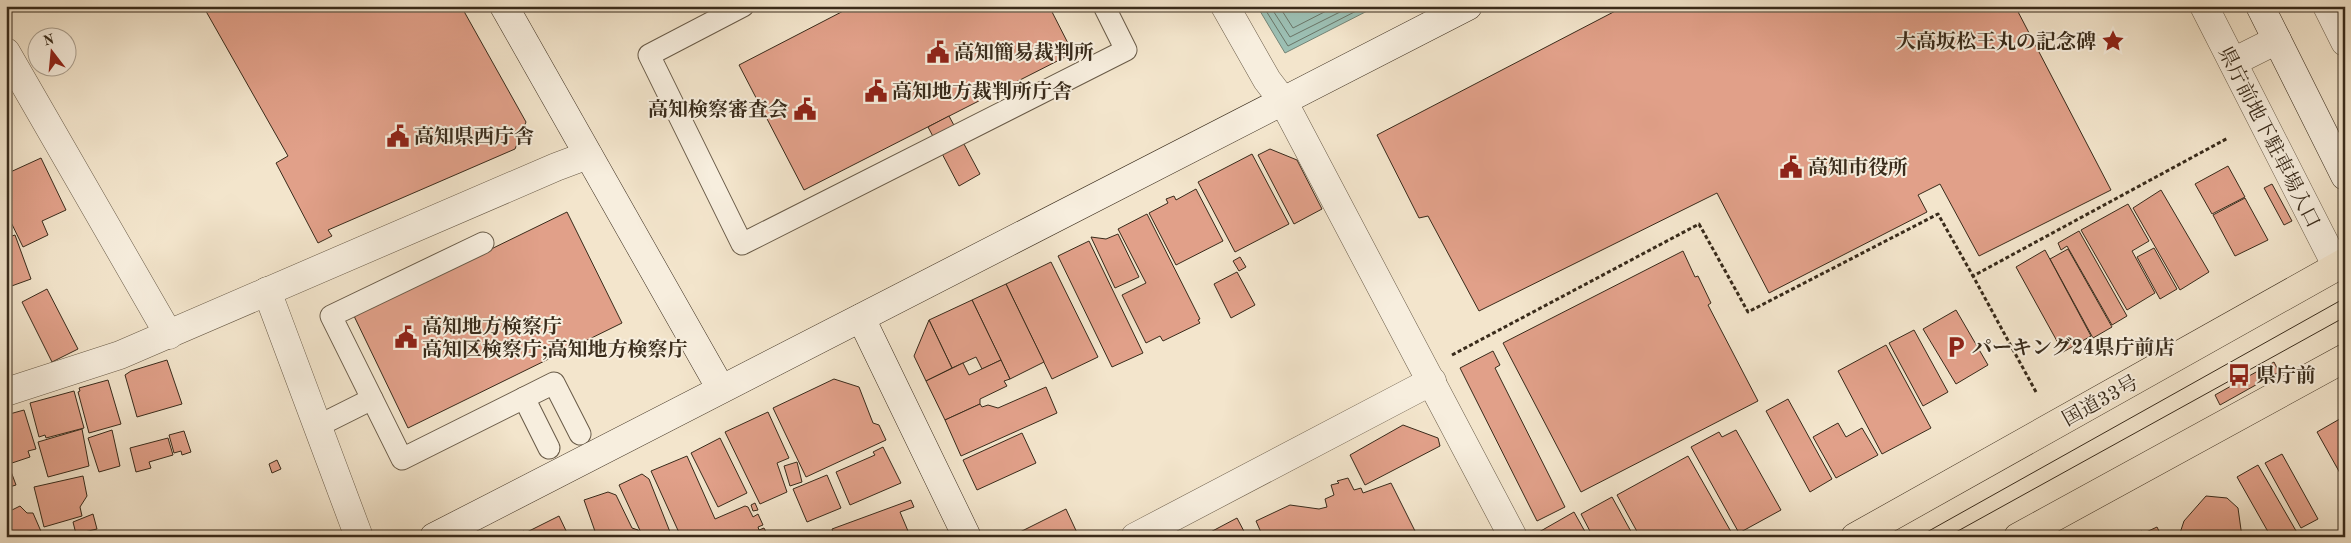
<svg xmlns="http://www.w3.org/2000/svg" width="2351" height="543" viewBox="0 0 2351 543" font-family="'Old Standard TT','Noto Serif JP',serif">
  <rect width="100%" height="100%" fill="#f3e5cc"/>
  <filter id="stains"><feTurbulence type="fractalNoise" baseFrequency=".004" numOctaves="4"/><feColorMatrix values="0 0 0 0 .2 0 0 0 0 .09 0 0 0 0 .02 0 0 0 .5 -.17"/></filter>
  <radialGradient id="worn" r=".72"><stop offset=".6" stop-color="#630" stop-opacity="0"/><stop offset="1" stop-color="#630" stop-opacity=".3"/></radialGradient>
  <polygon fill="#9cbfb3" stroke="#748476" points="1257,6 1377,6 1285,53"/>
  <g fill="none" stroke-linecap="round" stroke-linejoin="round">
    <g stroke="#6a7567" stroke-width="1">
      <polyline points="1263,6 1288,46 1366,6"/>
      <polyline points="1270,6 1290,37 1352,6"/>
      <polyline points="1279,6 1293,28 1336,6"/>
    </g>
  </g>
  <g fill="#e1a089" stroke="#392b1b">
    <polygon points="203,6 461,6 526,122 515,149 328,230 332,236 318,243 276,163 288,156"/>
    <polygon points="853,6 1049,6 1073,53 804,190 739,65"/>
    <polygon points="1625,6 2015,6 2111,190 1979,256 1940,184 1918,195 1927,212 1769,293 1717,193 1479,311 1428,216 1419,218 1377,135"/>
    <polygon points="949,116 980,174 959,186 928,127"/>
    <polygon points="1270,149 1297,160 1322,209 1294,224 1258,155"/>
    <polygon points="1252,154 1289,224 1235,252 1198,182"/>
    <polygon points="41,158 66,210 42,221 48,235 23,247 6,212 6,174"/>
    <polygon points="2228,166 2245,197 2212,214 2195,184"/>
    <polygon points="2272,184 2292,221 2284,225 2264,188"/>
    <polygon points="1196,189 1223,241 1176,265 1149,213 1168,203 1166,199 1174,196 1176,200"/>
    <polygon points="2161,190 2209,272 2180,290 2133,208"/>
    <polygon points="2245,198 2268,240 2235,256 2213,215"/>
    <polygon points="2128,204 2149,241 2132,251 2155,293 2127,310 2081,230"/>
    <polygon points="567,212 622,323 408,428 354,316"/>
    <polygon points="1147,214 1200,319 1198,320 1200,323 1163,341 1160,336 1146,343 1122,295 1146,283 1118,229"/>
    <polygon points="2079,231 2127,316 2112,325 2067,246 2061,250 2058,243"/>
    <polygon points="1118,234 1139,277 1115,288 1091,237 1106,239"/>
    <polygon points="15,235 31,279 6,288 6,238"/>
    <polygon points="1089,241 1143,353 1112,367 1058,256"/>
    <polygon points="2154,248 2177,289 2160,299 2137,257"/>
    <polygon points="2068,249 2112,327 2093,338 2050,259"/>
    <polygon points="2045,250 2091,336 2063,352 2016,267"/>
    <polygon points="1683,251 1695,277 1698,276 1711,303 1708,305 1758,401 1581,492 1503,343"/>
    <polygon points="1240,257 1246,267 1239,271 1233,261"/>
    <polygon points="1051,262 1098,357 1052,379 1006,284"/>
    <polygon points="1237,272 1255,305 1231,318 1214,284"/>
    <polygon points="1006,284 1044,362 1010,379 972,300"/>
    <polygon points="47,289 78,349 52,362 22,302"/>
    <polygon points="972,300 1001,360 982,369 976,357 952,368 929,320"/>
    <polygon points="1956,310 1988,365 1956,384 1923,329"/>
    <polygon points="929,320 952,368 926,381 914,356"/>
    <polygon points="1914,330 1948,392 1923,406 1889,343"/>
    <polygon points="1886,345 1931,428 1882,454 1838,371"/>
    <polygon points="1493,351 1500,365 1495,368 1565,507 1537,521 1460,368"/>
    <polygon points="167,360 182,404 137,417 125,375 131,371"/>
    <polygon points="1001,360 1010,379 1004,381 1007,386 980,399 980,404 945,420 926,381 963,363 969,375"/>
    <polygon points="2274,362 2279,372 2220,405 2215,395"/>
    <polygon points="834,379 859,387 873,423 879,425 886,440 806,477 773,408"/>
    <polygon points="108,380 121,424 89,433 78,392 80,391 79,388"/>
    <polygon points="1046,387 1057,413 961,456 945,420 980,404 982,407 988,405 998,408"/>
    <polygon points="74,391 84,428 46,438 45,435 39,437 30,403"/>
    <polygon points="1788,399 1832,479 1810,492 1766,411"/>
    <polygon points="24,410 36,449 28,451 30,457 12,463 6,445 6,415"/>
    <polygon points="768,412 789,458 777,463 787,492 760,504 725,432"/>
    <polygon points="2345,416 2345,482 2317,432"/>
    <polygon points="1838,423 1846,437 1862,428 1878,455 1836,478 1813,437"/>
    <polygon points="1403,425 1438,438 1440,446 1365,485 1350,455"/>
    <polygon points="82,429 89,466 48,477 38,442"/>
    <polygon points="112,430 120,466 99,472 88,438"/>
    <polygon points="1736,430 1781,510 1739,533 1691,447 1719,432 1722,437"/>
    <polygon points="184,431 191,452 182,455 181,451 174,453 169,435"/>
    <polygon points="1022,433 1036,463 977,490 963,460"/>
    <polygon points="168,438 173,455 149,462 151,468 136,472 130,448"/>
    <polygon points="720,438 747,493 718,507 691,453"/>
    <polygon points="883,447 901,483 850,505 836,472 875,455 873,452"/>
    <polygon points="2282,454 2318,519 2301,528 2265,463"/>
    <polygon points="687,456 715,519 745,506 748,507 753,517 758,514 763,525 758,527 759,530 764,528 768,536 681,537 651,471"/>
    <polygon points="1688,456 1734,537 1640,537 1617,495"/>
    <polygon points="6,458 16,485 6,488"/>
    <polygon points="277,460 281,469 272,473 269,464"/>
    <polygon points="797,462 802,482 790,486 784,466"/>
    <polygon points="2258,465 2299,536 2297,537 2271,537 2237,477"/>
    <polygon points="642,474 649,479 672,537 643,537 619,485"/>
    <polygon points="827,475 841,508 807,522 793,489"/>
    <polygon points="83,476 87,496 80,507 82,516 44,527 34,487"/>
    <polygon points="1348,478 1354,490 1361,488 1363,493 1391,483 1418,537 1263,537 1256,521 1290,505 1319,509 1327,507 1325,499 1334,495 1331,485 1339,483 1337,481"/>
    <polygon points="608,492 616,495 632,528 638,530 641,537 597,537 584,500"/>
    <polygon points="2206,496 2227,498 2238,508 2242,537 2182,537 2180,533 2184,521"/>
    <polygon points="1612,497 1634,537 1593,537 1581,514"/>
    <polygon points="911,500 914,507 900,512 908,531 893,537 834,537 832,529"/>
    <polygon points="755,503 758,510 753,511 751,505"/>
    <polygon points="20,506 27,513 33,513 43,536 6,537 6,513"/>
    <polygon points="1066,509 1079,537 1010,537"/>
    <polygon points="1574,512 1588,537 1541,537 1539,532"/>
    <polygon points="93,514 97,529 76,534 73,522"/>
    <polygon points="559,516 569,537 529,537 527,532"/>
    <polygon points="1237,518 1247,537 1189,537 1200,531 1203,536"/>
    <polygon points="2157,527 2162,537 2131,537 2142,531 2144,533"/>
    <polygon points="524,531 526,537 512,537"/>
    <polygon points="596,533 597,537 582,537"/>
  </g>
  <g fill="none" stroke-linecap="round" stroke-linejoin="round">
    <defs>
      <g id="lane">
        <polyline points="743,6 649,55 742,244 1126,50 1104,6"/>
        <polyline points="483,243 331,316 402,459 554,383 580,434"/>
        <polyline points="524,398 549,448"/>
        <polyline points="318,426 372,399"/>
      </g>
      <g id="street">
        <polyline points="1225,6 1267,80 1283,101 1513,537"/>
        <polyline points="2204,6 2337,267"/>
        <polyline points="2327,6 2345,42"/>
        <polyline points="6,52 169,335"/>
        <polyline points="2233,62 2277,40"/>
        <polyline points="267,291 359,537"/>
        <polyline points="6,392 120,355 556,167 588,155"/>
        <polyline points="1135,537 1432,381"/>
      </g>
      <g id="secondary">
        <polyline points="504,6 721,389"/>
        <polyline points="2260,6 2345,176"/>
        <polyline points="861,318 967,537"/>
        <polyline points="434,537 1468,6"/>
      </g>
      <g id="highway">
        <polyline points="1855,537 2345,262"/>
        <polyline points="2018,537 2345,358"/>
      </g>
    </defs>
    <use href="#lane" stroke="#685a47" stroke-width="23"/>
    <use href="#street" stroke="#685a47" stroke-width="29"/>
    <use href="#secondary" stroke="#392b1b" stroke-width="29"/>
    <use href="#highway" stroke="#392b1b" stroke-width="29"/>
    <g stroke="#392b1b" stroke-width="3" stroke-dasharray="4 2.5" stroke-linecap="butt">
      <polyline points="1452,355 1699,224 1748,312 1938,214 1973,276"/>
      <polyline points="2036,392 1973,276 2228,138"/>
    </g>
    <use href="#lane" stroke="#f7eede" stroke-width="21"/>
    <use href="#street" stroke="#f7eede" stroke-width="28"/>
    <use href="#secondary" stroke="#f7eede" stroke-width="28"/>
    <use href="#highway" stroke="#f3e5cc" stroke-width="28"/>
    <g stroke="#392b1b" stroke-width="1">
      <polyline points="1918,537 2345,298"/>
      <polyline points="1947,537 2345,317"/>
    </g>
  </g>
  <defs>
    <symbol id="sight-bare" viewBox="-9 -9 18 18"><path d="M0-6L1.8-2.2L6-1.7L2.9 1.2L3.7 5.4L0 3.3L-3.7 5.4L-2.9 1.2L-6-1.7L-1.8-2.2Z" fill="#8f2418" stroke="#f7eede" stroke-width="2.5" paint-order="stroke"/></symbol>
    <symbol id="civic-bare" viewBox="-9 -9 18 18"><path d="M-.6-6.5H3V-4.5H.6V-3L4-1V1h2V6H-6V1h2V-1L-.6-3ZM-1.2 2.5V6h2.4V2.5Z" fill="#8f2418" stroke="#f7eede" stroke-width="2.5" paint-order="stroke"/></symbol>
    <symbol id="parking-bare" viewBox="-9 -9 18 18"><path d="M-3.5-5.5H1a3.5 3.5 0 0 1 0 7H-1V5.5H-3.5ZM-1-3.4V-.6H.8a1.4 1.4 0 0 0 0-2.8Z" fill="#8f2418" stroke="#f7eede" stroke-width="2.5" paint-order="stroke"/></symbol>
    <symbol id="bus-bare" viewBox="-9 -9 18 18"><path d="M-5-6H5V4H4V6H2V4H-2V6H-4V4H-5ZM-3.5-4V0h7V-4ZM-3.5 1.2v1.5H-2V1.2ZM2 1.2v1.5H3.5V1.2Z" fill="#8f2418" stroke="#f7eede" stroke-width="2.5" paint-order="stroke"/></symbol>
  </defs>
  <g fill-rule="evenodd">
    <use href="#sight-bare" x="2097" y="25" width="32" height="32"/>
    <use href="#civic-bare" x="922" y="36" width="32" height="32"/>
    <use href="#civic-bare" x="860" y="75" width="32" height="32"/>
    <use href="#civic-bare" x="789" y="93" width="32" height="32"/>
    <use href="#civic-bare" x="382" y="120" width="32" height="32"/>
    <use href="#civic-bare" x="1775" y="151" width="32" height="32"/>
    <use href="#civic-bare" x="390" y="321" width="32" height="32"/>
    <use href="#parking-bare" x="1940" y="331" width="32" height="32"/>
    <use href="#bus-bare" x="2223" y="359" width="32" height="32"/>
  </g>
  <g text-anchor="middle" stroke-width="4" stroke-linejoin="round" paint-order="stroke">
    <g font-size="20" font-weight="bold" fill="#392b1b" stroke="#f7eede" text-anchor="start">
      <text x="2096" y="48" text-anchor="end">大高坂松王丸の記念碑</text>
      <text x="954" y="59">高知簡易裁判所</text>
      <text x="892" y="98">高知地方裁判所庁舎</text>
      <text x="788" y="116" text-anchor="end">高知検察審査会</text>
      <text x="414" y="143">高知県西庁舎</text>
      <text x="1808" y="174">高知市役所</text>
      <text x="422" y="333">高知地方検察庁<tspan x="422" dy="23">高知区検察庁;高知地方検察庁</tspan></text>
      <text x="1972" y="354">パーキング24県庁前店</text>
      <text x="2256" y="382">県庁前</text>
    </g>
    <g font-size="20" fill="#392b1b" stroke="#f7eede">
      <text transform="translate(2270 137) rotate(63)" y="7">県庁前地下駐車場入口</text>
      <text transform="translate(2100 400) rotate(-29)" y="7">国道33号</text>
    </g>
  </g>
  <rect width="2351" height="543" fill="none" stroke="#f3e5cc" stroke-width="25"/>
  <rect x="8" y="8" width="2336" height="528" fill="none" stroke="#392b1b" stroke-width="2.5"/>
  <rect x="12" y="12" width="2326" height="518" fill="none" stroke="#392b1b"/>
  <g transform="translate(52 52) rotate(344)"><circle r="24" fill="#f7eede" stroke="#aba090"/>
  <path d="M0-4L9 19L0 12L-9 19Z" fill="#8f2418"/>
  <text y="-8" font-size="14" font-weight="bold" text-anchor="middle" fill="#392b1b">N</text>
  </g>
  <rect width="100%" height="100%" filter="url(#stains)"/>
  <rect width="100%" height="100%" fill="url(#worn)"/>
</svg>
